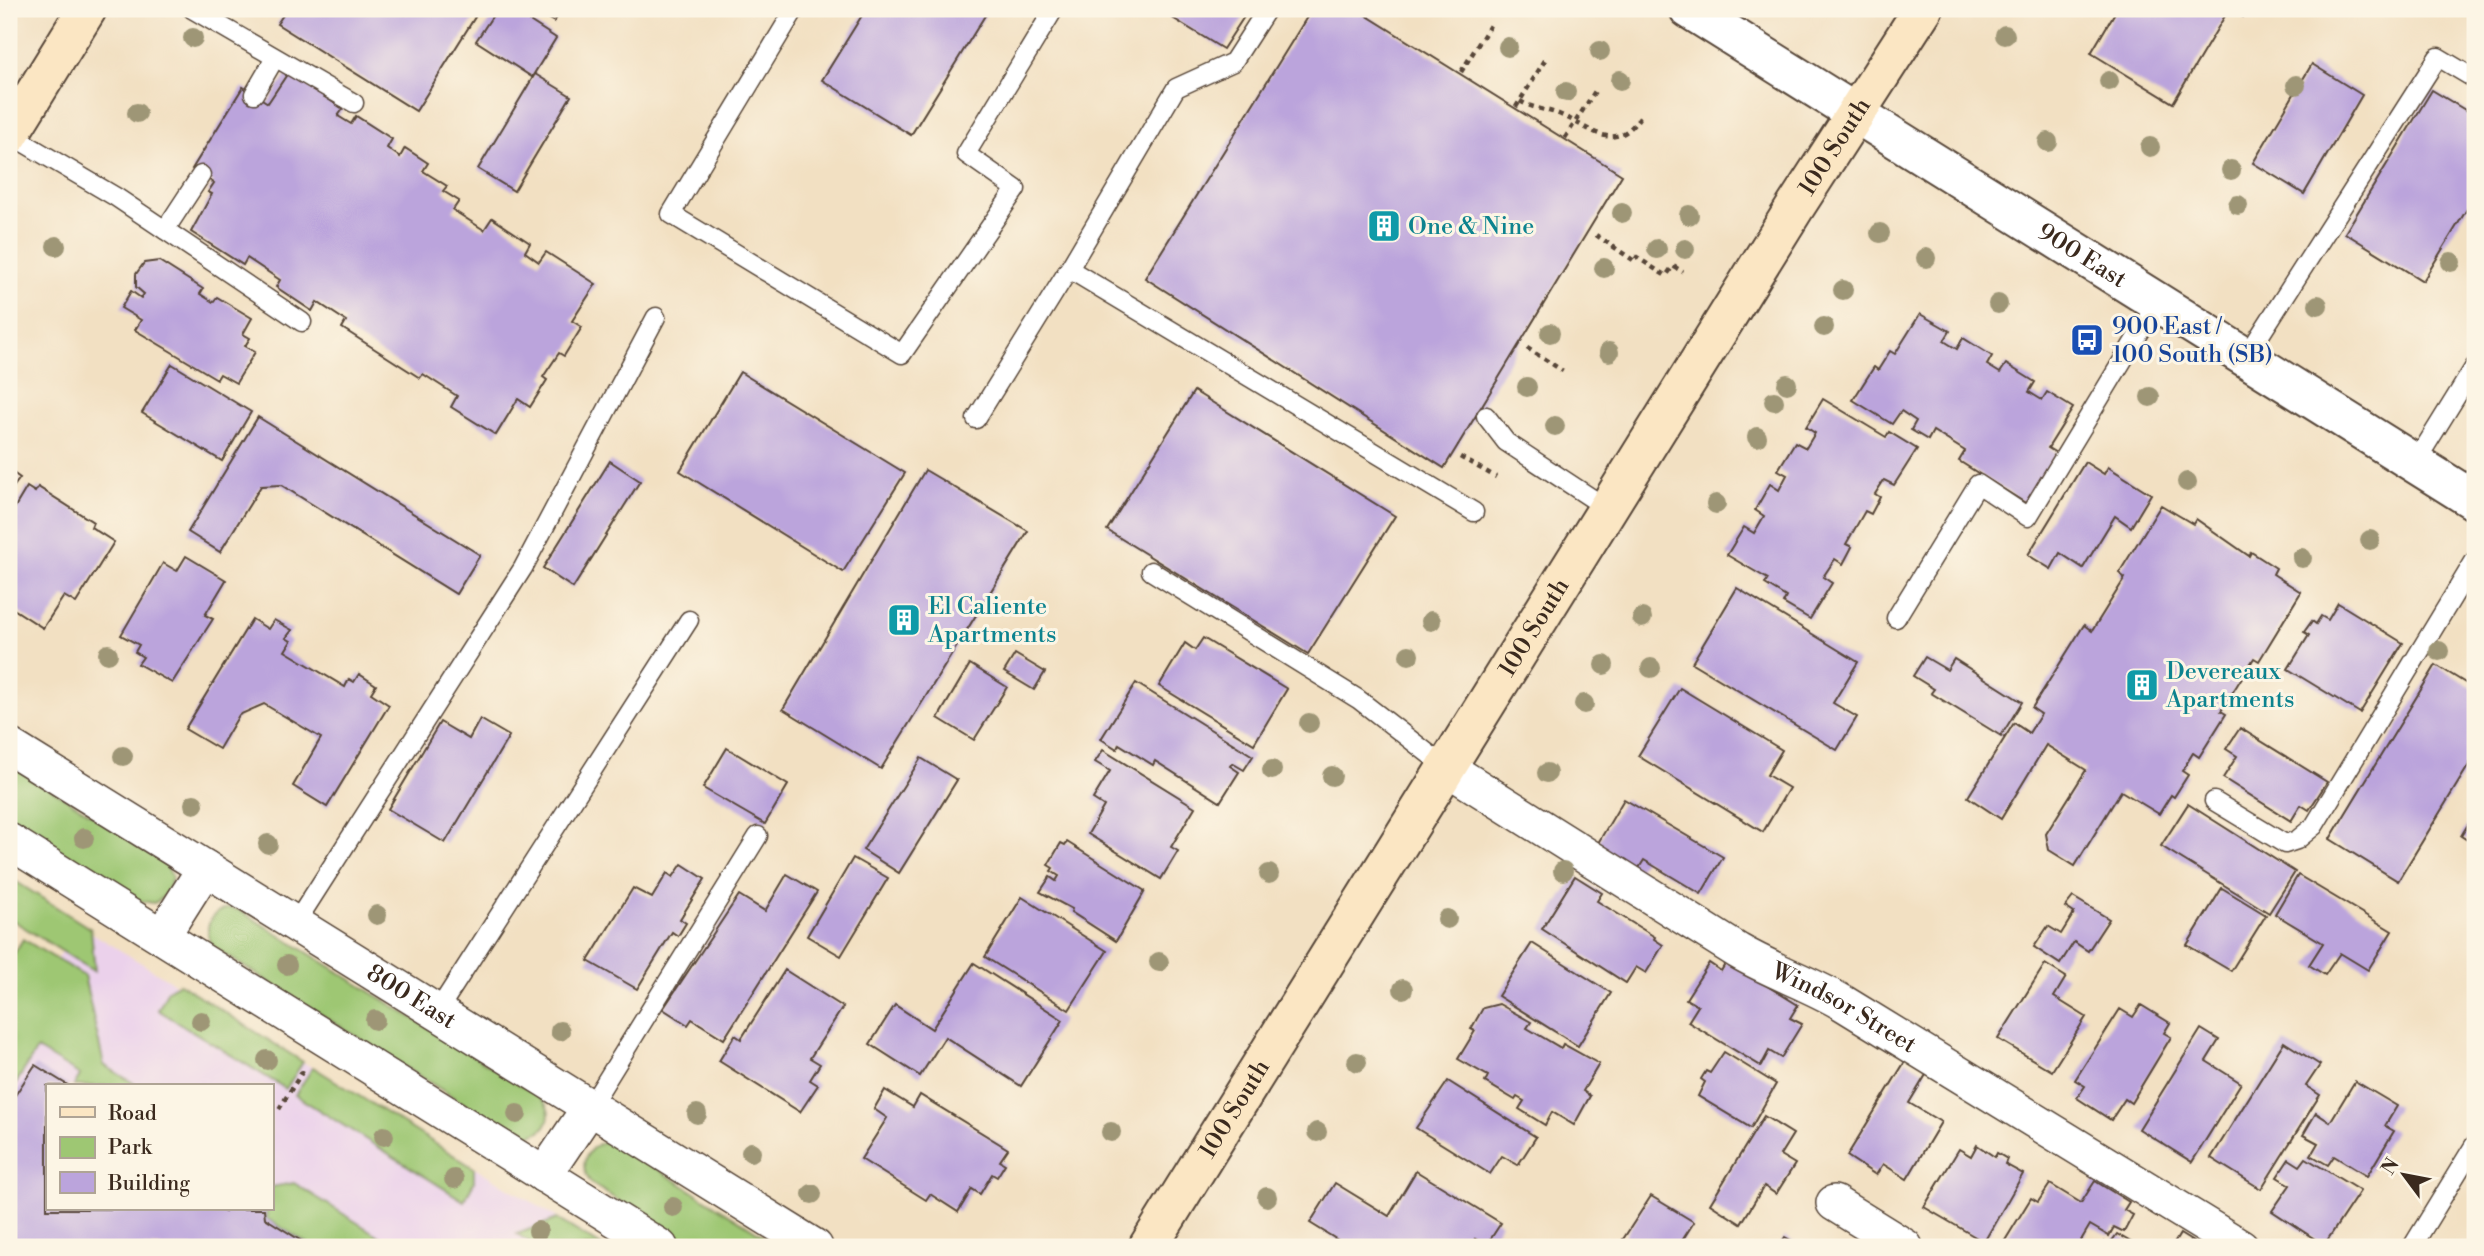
<svg xmlns="http://www.w3.org/2000/svg" width="2484" height="1256" viewBox="0 0 2484 1256" font-family="'Libre Bodoni',serif">
  <rect width="100%" height="100%" fill="#fcf5e5"/>
  <filter id="ink" filterUnits="userSpaceOnUse"><feTurbulence type="fractalNoise" baseFrequency=".0143" numOctaves="2"/><feDisplacementMap in="SourceGraphic" scale="14" xChannelSelector="R" yChannelSelector="G"/><feConvolveMatrix kernelMatrix="1 2 1 2 8 2 1 2 1" color-interpolation-filters="sRGB"/></filter>
  <filter id="wash" filterUnits="userSpaceOnUse"><feTurbulence type="fractalNoise" baseFrequency=".00686" numOctaves="4" result="noise"/><feDisplacementMap in="SourceGraphic" scale="28" xChannelSelector="R" yChannelSelector="G"/><feGaussianBlur stdDeviation="1.57" result="paint"/><feColorMatrix in="noise" values="0 0 0 0 0 0 0 0 0 0 0 0 0 0 0 0 0 1.4 0 .05"/><feComposite in="paint" operator="in"/></filter>
  <g filter="url(#wash)">
    <rect width="100%" height="100%" fill="#f2e0c2"/>
    <path fill="#ebd1eb" fill-rule="evenodd" d="M79,925L605,1247H9V1036ZM47,1086H271V1209H47Z"/>
    <g fill="#9ec773" stroke="#6c7848" stroke-width="2">
      <path d="M9,763L163,859L172,877C169,890 166,897 154,903L134,900L9,821Z"/>
      <polygon points="15,881 91,929 95,972 9,918 9,883"/>
      <path d="M228,908L239,910L538,1096C562,1115 543,1141 514,1135L213,947C203,930 208,912 228,908Z"/>
      <polygon points="23,939 84,976 104,1065 138,1086 74,1086 80,1075 37,1049 9,1095 9,962"/>
      <polygon points="179,983 303,1062 286,1089 158,1010 168,990"/>
      <polygon points="313,1067 474,1168 474,1182 464,1201 295,1095"/>
      <path d="M606,1141L616,1143L781,1247H693L592,1184C577,1166 585,1148 606,1141Z"/>
      <polygon points="294,1183 396,1247 313,1247 266,1218 267,1209 271,1209 271,1187"/>
      <polygon points="557,1219 603,1247 538,1247 517,1234"/>
    </g>
    <g id="blocks">
      <g fill="#bba4dc">
        <polygon points="287,9 398,9 405,14 408,9 462,9 475,17 416,111 277,24"/>
        <polygon points="497,9 511,9 556,38 532,77 476,41"/>
        <polygon points="532,9 562,9 554,22"/>
        <polygon points="866,9 989,9 911,135 822,80"/>
        <polygon points="1158,9 1249,9 1223,49"/>
        <polygon points="1312,9 1356,9 1622,175 1444,468 1145,278"/>
        <polygon points="2117,9 2248,9 2243,17 2229,9 2173,103 2091,53"/>
        <polygon points="2312,64 2362,95 2304,194 2253,163"/>
        <polygon points="288,73 343,109 338,116 351,124 356,116 392,139 387,148 400,157 405,148 428,163 423,171 447,186 443,191 459,201 453,210 484,230 492,218 530,243 525,252 539,262 546,252 596,284 572,321 582,327 564,356 559,353 543,377 547,380 530,407 518,399 496,435 451,407 457,396 423,374 420,378 342,328 346,321 317,302 312,311 276,287 280,280 247,258 243,265 191,232 212,194 208,192 214,183 192,169 243,87 268,103"/>
        <polygon points="535,74 571,96 514,191 478,169"/>
        <polygon points="2432,90 2475,116 2475,196 2423,281 2345,233"/>
        <polygon points="159,261 203,289 200,294 213,302 217,297 252,318 243,334 250,338 245,346 255,352 236,383 220,374 217,379 135,330 141,320 121,308 131,291 141,298 144,294 136,287 136,274 144,263"/>
        <polygon points="1920,314 1950,331 1944,341 1957,349 1963,338 1992,356 1987,365 2000,373 2006,364 2035,382 2029,392 2042,400 2047,392 2073,408 2048,448 2058,454 2027,504 1959,461 1965,451 1933,431 1928,440 1911,430 1916,421 1901,411 1892,424 1853,400 1874,367 1878,370 1890,351 1895,354"/>
        <polygon points="172,364 251,412 222,461 142,413"/>
        <polygon points="740,372 905,473 843,572 680,471"/>
        <polygon points="1194,391 1395,516 1308,654 1107,530"/>
        <polygon points="1823,399 1886,437 1889,432 1917,449 1894,485 1884,480 1875,494 1880,497 1871,514 1865,511 1846,544 1852,547 1843,564 1835,559 1823,577 1832,583 1810,619 1783,603 1786,597 1765,584 1768,579 1727,555 1744,527 1754,533 1764,516 1755,510 1770,484 1779,490 1787,475 1778,470 1795,442 1806,448 1815,433 1806,427"/>
        <polygon points="258,417 480,555 456,594 281,485 261,486 220,552 188,532"/>
        <polygon points="610,461 640,481 573,588 543,568"/>
        <polygon points="2085,462 2104,474 2108,467 2151,494 2131,527 2115,516 2083,568 2060,553 2051,569 2028,555"/>
        <polygon points="9,470 20,478 9,493"/>
        <polygon points="925,470 1028,531 881,769 783,709"/>
        <polygon points="27,487 35,492 38,487 93,522 91,527 114,542 76,603 64,596 43,628 9,606 9,517"/>
        <polygon points="2161,505 2193,524 2196,519 2249,556 2251,552 2276,568 2273,574 2301,592 2259,661 2254,658 2221,711 2226,714 2199,757 2193,753 2182,771 2188,775 2174,797 2171,795 2159,814 2121,791 2075,866 2049,850 2046,834 2086,770 2046,745 2001,819 1968,797 2014,723 2029,733 2041,714 2032,708 2084,625 2092,631 2125,578 2119,573"/>
        <polygon points="186,556 226,580 205,615 213,619 172,683 138,664 143,657 135,652 139,645 121,635 163,563 177,571"/>
        <polygon points="1737,588 1858,662 1833,703 1857,717 1837,750 1692,663"/>
        <polygon points="2338,603 2403,643 2360,713 2288,669 2309,635 2304,632 2312,621 2316,624 2321,616 2328,620"/>
        <polygon points="252,619 268,629 274,620 292,630 286,638 291,641 285,651 345,687 349,679 354,682 359,674 376,685 371,693 389,705 327,807 293,786 321,738 264,704 239,715 219,749 185,729"/>
        <polygon points="1203,638 1287,689 1254,744 1159,686 1185,643 1195,650"/>
        <polygon points="1015,654 1045,672 1034,690 1004,672"/>
        <polygon points="1925,657 1947,670 1954,659 2022,702 2001,736 1931,693 1934,689 1913,676"/>
        <polygon points="970,664 1007,687 974,740 938,718"/>
        <polygon points="2436,665 2475,689 2475,755 2398,881 2330,839"/>
        <polygon points="1136,683 1253,756 1244,770 1232,763 1230,766 1239,772 1220,802 1155,761 1153,765 1119,744 1117,749 1101,739"/>
        <polygon points="1680,688 1782,750 1767,775 1789,788 1763,832 1638,756"/>
        <polygon points="480,719 509,736 445,843 388,809 440,722 469,739"/>
        <polygon points="2240,728 2327,782 2309,810 2301,805 2291,821 2223,778 2237,756 2226,749"/>
        <polygon points="727,748 788,785 765,824 703,788"/>
        <polygon points="1103,750 1195,807 1171,847 1178,851 1161,879 1088,834 1104,806 1093,799 1110,771 1095,762"/>
        <polygon points="921,758 957,780 899,873 863,850"/>
        <polygon points="1624,799 1723,857 1701,894 1644,860 1634,876 1598,843"/>
        <polygon points="2188,804 2295,872 2269,913 2161,846"/>
        <polygon points="2475,813 2475,845 2461,836"/>
        <polygon points="1067,842 1145,891 1116,941 1071,912 1072,909 1040,892 1050,877 1056,881 1059,876 1051,871 1053,868 1048,865 1061,843 1065,845"/>
        <polygon points="853,858 888,878 841,956 807,936"/>
        <polygon points="682,864 705,879 680,919 686,923 678,936 672,932 637,989 588,961 633,888 652,898 667,873 673,877"/>
        <polygon points="787,874 817,892 724,1039 692,1019 688,1025 663,1009 739,895 765,911"/>
        <polygon points="2298,875 2392,931 2368,970 2340,953 2325,975 2309,965 2323,943 2275,914"/>
        <polygon points="1575,876 1602,893 1597,901 1655,937 1654,939 1663,945 1646,973 1636,967 1626,983 1542,929"/>
        <polygon points="2222,888 2266,915 2231,971 2187,945"/>
        <polygon points="1022,897 1107,951 1069,1010 985,957"/>
        <polygon points="2073,897 2109,919 2088,951 2074,942 2060,964 2034,947 2048,926 2061,934 2074,913 2065,907"/>
        <polygon points="1532,943 1611,993 1578,1046 1498,996"/>
        <polygon points="1727,961 1798,1005 1790,1018 1802,1024 1781,1058 1769,1051 1761,1066 1688,1022 1698,1006 1686,999 1709,963 1721,971"/>
        <polygon points="974,963 1063,1020 1021,1086 945,1037 920,1076 870,1044 895,1005 932,1029"/>
        <polygon points="2045,964 2066,977 2054,997 2086,1017 2052,1071 1998,1039"/>
        <polygon points="785,970 843,1007 810,1058 820,1064 810,1080 818,1085 800,1112 719,1061 735,1035 741,1039"/>
        <polygon points="1499,1004 1531,1022 1527,1028 1561,1048 1563,1044 1599,1064 1583,1091 1590,1096 1574,1125 1552,1112 1545,1125 1519,1109 1524,1101 1517,1097 1515,1100 1485,1082 1488,1076 1458,1059 1475,1031 1471,1029 1483,1008"/>
        <polygon points="2141,1005 2170,1023 2164,1033 2171,1037 2131,1103 2125,1099 2111,1120 2077,1098 2085,1086 2075,1080 2120,1009 2133,1017"/>
        <polygon points="2201,1029 2219,1040 2206,1061 2241,1083 2192,1162 2139,1129"/>
        <polygon points="2284,1042 2320,1065 2306,1086 2320,1095 2261,1189 2211,1158"/>
        <polygon points="1724,1052 1776,1084 1751,1128 1698,1096 1705,1082 1701,1079 1706,1071 1710,1073"/>
        <polygon points="1906,1060 1927,1073 1909,1103 1941,1122 1907,1179 1883,1164 1876,1175 1847,1156"/>
        <polygon points="35,1065 69,1086 47,1086 47,1209 219,1209 225,1212 227,1209 264,1209 265,1218 311,1247 9,1247 9,1102 10,1103"/>
        <polygon points="1448,1081 1536,1137 1518,1165 1502,1156 1490,1174 1416,1128"/>
        <polygon points="2355,1081 2397,1106 2385,1126 2394,1131 2367,1176 2334,1156 2328,1165 2311,1155 2318,1143 2303,1135 2316,1113 2330,1122"/>
        <polygon points="885,1090 913,1107 920,1095 1008,1149 1000,1161 1005,1164 997,1177 992,1174 980,1194 972,1189 958,1212 930,1194 926,1200 861,1159 887,1118 874,1109"/>
        <polygon points="1764,1116 1793,1134 1780,1155 1795,1164 1776,1194 1764,1186 1741,1224 1710,1204"/>
        <polygon points="1977,1145 1995,1157 1997,1153 2007,1159 2005,1164 2023,1174 1984,1242 1924,1207 1959,1149 1971,1156"/>
        <polygon points="2306,1158 2360,1191 2324,1245 2272,1211 2290,1185 2277,1177 2289,1159 2300,1166"/>
        <polygon points="1416,1171 1501,1223 1486,1246 1475,1239 1470,1247 1349,1247 1310,1223 1335,1183 1389,1216"/>
        <polygon points="2095,1181 2129,1202 2124,1210 2133,1215 2124,1232 2114,1227 2109,1236 2090,1225 2077,1247 2001,1247 2031,1198 2038,1202 2050,1184 2081,1203"/>
        <polygon points="1651,1196 1694,1222 1678,1247 1618,1247"/>
        <polygon points="2117,1234 2139,1247 2102,1247 2105,1242 2109,1245"/>
        <polygon points="2180,1234 2201,1247 2172,1247"/>
        <polygon points="1785,1237 1803,1247 1779,1247"/>
      </g>
    </g>
  </g>
  <g filter="url(#ink)">
    <use href="#blocks" fill-opacity="0" stroke="#564537" stroke-width="2"/>
    <g fill="none" stroke-linecap="round" stroke-linejoin="round">
      <defs>
        <g id="service">
          <polyline points="192,9 354,103"/>
          <polyline points="795,9 671,214 902,354 1016,189 966,154 1054,9"/>
          <polyline points="254,94 275,58"/>
          <polyline points="9,134 116,197 302,322"/>
          <polyline points="165,230 201,175"/>
          <polyline points="1069,269 1474,512"/>
          <polyline points="2246,357 2438,57 2475,79"/>
          <polyline points="1486,416 1506,442 1608,509"/>
          <polyline points="976,419 1069,269 1176,88 1233,62 1267,9"/>
          <polyline points="2415,463 2475,366"/>
          <polyline points="1151,571 1358,699 1447,768"/>
          <polyline points="1896,618 1978,484 2028,517 2158,302"/>
          <polyline points="2214,801 2285,844 2297,840 2314,826 2475,560"/>
          <polyline points="295,924 523,568 656,317"/>
          <polyline points="437,1012 689,620"/>
          <polyline points="590,1107 758,836"/>
          <polyline points="2412,1247 2475,1144"/>
        </g>
        <g id="minor">
          <path id="s1" d="M9,746L815,1247"/>
          <path id="s2" d="M1447,768L1738,951C1772,971 1809,983 1843,1003L2241,1247"/>
          <polyline points="9,841 660,1247"/>
          <polyline points="162,936 205,868"/>
          <polyline points="544,1175 590,1107"/>
          <polyline points="1834,1203 1905,1247"/>
        </g>
        <g id="tertiary">
          <path id="s3" d="M1689,9L2475,501"/>
        </g>
        <g id="secondary">
          <polyline points="9,135 87,9"/>
          <path id="s4" d="M1148,1247L1794,209L1923,9"/>
        </g>
      </defs>
      <use href="#service" stroke="#564537" stroke-width="21"/>
      <use href="#minor" stroke="#564537" stroke-width="38"/>
      <use href="#tertiary" stroke="#564537" stroke-width="42"/>
      <use href="#secondary" stroke="#564537" stroke-width="42"/>
      <g stroke="#564537" stroke-width="4.5" stroke-dasharray="5 5" stroke-linecap="butt">
        <polyline points="1367,13 1370,9"/>
        <polyline points="1461,72 1492,22"/>
        <path d="M1520,101C1533,109 1547,109 1561,115C1592,128 1615,156 1641,115"/>
        <polyline points="1516,107 1547,57"/>
        <polyline points="1565,138 1597,88"/>
        <polyline points="1596,235 1633,260"/>
        <polyline points="1635,256 1666,276 1673,266 1683,272"/>
        <polyline points="1527,348 1563,371"/>
        <polyline points="1460,457 1496,477"/>
        <polyline points="279,1109 304,1069"/>
      </g>
      <use href="#service" stroke="#fff" stroke-width="18"/>
      <use href="#minor" stroke="#fff" stroke-width="35"/>
      <use href="#tertiary" stroke="#fff" stroke-width="38"/>
      <use href="#secondary" stroke="#fbe6c3" stroke-width="38"/>
    </g>
    <g fill="#9e9676">
      <circle cx="2005" cy="35" r="10"/>
      <circle cx="193" cy="38" r="10"/>
      <circle cx="1508" cy="47" r="10"/>
      <circle cx="1600" cy="51" r="10"/>
      <circle cx="1620" cy="80" r="10"/>
      <circle cx="2109" cy="81" r="10"/>
      <circle cx="2296" cy="85" r="10"/>
      <circle cx="1566" cy="92" r="10"/>
      <circle cx="137" cy="113" r="10"/>
      <circle cx="2048" cy="142" r="10"/>
      <circle cx="2150" cy="147" r="10"/>
      <circle cx="2231" cy="170" r="10"/>
      <circle cx="2238" cy="205" r="10"/>
      <circle cx="1622" cy="213" r="10"/>
      <circle cx="1689" cy="215" r="10"/>
      <circle cx="1880" cy="233" r="10"/>
      <circle cx="56" cy="246" r="10"/>
      <circle cx="1657" cy="249" r="10"/>
      <circle cx="1685" cy="249" r="10"/>
      <circle cx="1926" cy="258" r="10"/>
      <circle cx="2451" cy="262" r="10"/>
      <circle cx="1604" cy="268" r="10"/>
      <circle cx="1843" cy="290" r="10"/>
      <circle cx="1998" cy="304" r="10"/>
      <circle cx="2318" cy="305" r="10"/>
      <circle cx="1824" cy="327" r="10"/>
      <circle cx="1550" cy="333" r="10"/>
      <circle cx="1609" cy="352" r="10"/>
      <circle cx="1787" cy="384" r="10"/>
      <circle cx="1527" cy="387" r="10"/>
      <circle cx="2150" cy="397" r="10"/>
      <circle cx="1774" cy="401" r="10"/>
      <circle cx="1555" cy="426" r="10"/>
      <circle cx="1757" cy="437" r="10"/>
      <circle cx="2187" cy="482" r="10"/>
      <circle cx="1716" cy="504" r="10"/>
      <circle cx="2370" cy="540" r="10"/>
      <circle cx="2302" cy="558" r="10"/>
      <circle cx="1642" cy="618" r="10"/>
      <circle cx="1431" cy="621" r="10"/>
      <circle cx="2439" cy="651" r="10"/>
      <circle cx="108" cy="654" r="10"/>
      <circle cx="1409" cy="655" r="10"/>
      <circle cx="1604" cy="665" r="10"/>
      <circle cx="1651" cy="668" r="10"/>
      <circle cx="1584" cy="704" r="10"/>
      <circle cx="1309" cy="723" r="10"/>
      <circle cx="123" cy="756" r="10"/>
      <circle cx="1272" cy="770" r="10"/>
      <circle cx="1547" cy="773" r="10"/>
      <circle cx="1332" cy="776" r="10"/>
      <circle cx="194" cy="804" r="10"/>
      <circle cx="84" cy="838" r="10"/>
      <circle cx="268" cy="844" r="10"/>
      <circle cx="1563" cy="871" r="10"/>
      <circle cx="1269" cy="874" r="10"/>
      <circle cx="377" cy="915" r="10"/>
      <circle cx="1447" cy="919" r="10"/>
      <circle cx="1159" cy="962" r="10"/>
      <circle cx="287" cy="965" r="10"/>
      <circle cx="1403" cy="989" r="10"/>
      <circle cx="375" cy="1020" r="10"/>
      <circle cx="201" cy="1021" r="10"/>
      <circle cx="560" cy="1031" r="10"/>
      <circle cx="267" cy="1060" r="10"/>
      <circle cx="1357" cy="1062" r="10"/>
      <circle cx="517" cy="1114" r="10"/>
      <circle cx="697" cy="1114" r="10"/>
      <circle cx="1111" cy="1132" r="10"/>
      <circle cx="1317" cy="1132" r="10"/>
      <circle cx="384" cy="1136" r="10"/>
      <circle cx="751" cy="1152" r="10"/>
      <circle cx="454" cy="1179" r="10"/>
      <circle cx="812" cy="1194" r="10"/>
      <circle cx="1267" cy="1197" r="10"/>
      <circle cx="673" cy="1207" r="10"/>
      <circle cx="538" cy="1231" r="10"/>
    </g>
  </g>
  <defs>
    <symbol id="building-square" viewBox="-11 -11 22 22"><rect x="-9" y="-9" width="18" height="18" rx="4" fill="#0f9aa8" stroke="#fcf5e5"/><path d="M-4-6H4V6H1V3H-1V6H-4ZM-2.5-4.3h1.7v1.8h-1.7ZM.8-4.3h1.7v1.8H.8ZM-2.5-1h1.7V.8h-1.7ZM.8-1h1.7V.8H.8Z" fill="#fff"/></symbol>
    <symbol id="bus-square" viewBox="-11 -11 22 22"><rect x="-9" y="-9" width="18" height="18" rx="4" fill="#1a4fb4" stroke="#fcf5e5"/><path d="M-5-6H5V4H4V6H2V4H-2V6H-4V4H-5ZM-3.5-4V0h7V-4ZM-3.5 1.2v1.5H-2V1.2ZM2 1.2v1.5H3.5V1.2Z" fill="#fff"/></symbol>
  </defs>
  <g fill-rule="evenodd">
    <use href="#building-square" x="1365" y="207" width="38" height="38"/>
    <use href="#bus-square" x="2068" y="321" width="38" height="38"/>
    <use href="#building-square" x="885" y="601" width="38" height="38"/>
    <use href="#building-square" x="2123" y="666" width="38" height="38"/>
  </g>
  <g text-anchor="middle" stroke-width="6" stroke-linejoin="round" paint-order="stroke">
    <g font-size="24" fill="#3b2a1e" stroke="#fcf5e5">
      <text dy="8" stroke="none"><textPath href="#s4" startOffset="1297">100 South</textPath></text>
      <text dy="8" stroke="none"><textPath href="#s3" startOffset="464">900 East</textPath></text>
      <text dy="8" stroke="none"><textPath href="#s4" startOffset="730">100 South</textPath></text>
      <text dy="8" stroke="none"><textPath href="#s1" startOffset="474">800 East</textPath></text>
      <text dy="8" stroke="none"><textPath href="#s2" startOffset="464">Windsor Street</textPath></text>
      <text dy="8" stroke="none"><textPath href="#s4" startOffset="163">100 South</textPath></text>
    </g>
    <g font-size="24" fill="#0d838f" stroke="#fcf5e5" text-anchor="start">
      <text x="1408" y="234">One &amp; Nine</text>
      <text x="928" y="614">El Caliente<tspan x="928" dy="28">Apartments</tspan></text>
      <text x="2166" y="679">Devereaux<tspan x="2166" dy="28">Apartments</tspan></text>
    </g>
    <g font-size="24" fill="#164399" stroke="#fcf5e5" text-anchor="start">
      <text x="2112" y="334">900 East /<tspan x="2112" dy="28">100 South (SB)</tspan></text>
    </g>
  </g>
  <rect width="2484" height="1256" fill="none" stroke="#fcf5e5" stroke-width="35"/>
  <rect x="46" y="1084" width="228" height="126" fill="#fcf5e5" stroke="#afa495" stroke-width="2"/>
  <rect x="60" y="1107" width="35" height="10" fill="#fbe6c3" stroke="#afa495" stroke-width="2"/>
  <text x="108" y="1120" font-size="21" fill="#3b2a1e">Road</text>
  <rect x="60" y="1137" width="35" height="21" fill="#9ec773" stroke="#afa495" stroke-width="2"/>
  <text x="108" y="1154" font-size="21" fill="#3b2a1e">Park</text>
  <rect x="60" y="1172" width="35" height="21" fill="#bba4dc" stroke="#afa495" stroke-width="2"/>
  <text x="108" y="1190" font-size="21" fill="#3b2a1e">Building</text>
  <g transform="translate(2404 1175) rotate(302)" stroke="#fcf5e5" stroke-width="5" paint-order="stroke">
  <path d="M0-5L12 26L0 18L-12 26Z" fill="#3b2a1e"/>
  <text y="-10" font-size="19" font-weight="bold" text-anchor="middle" fill="#3b2a1e">N</text>
  </g>
</svg>
